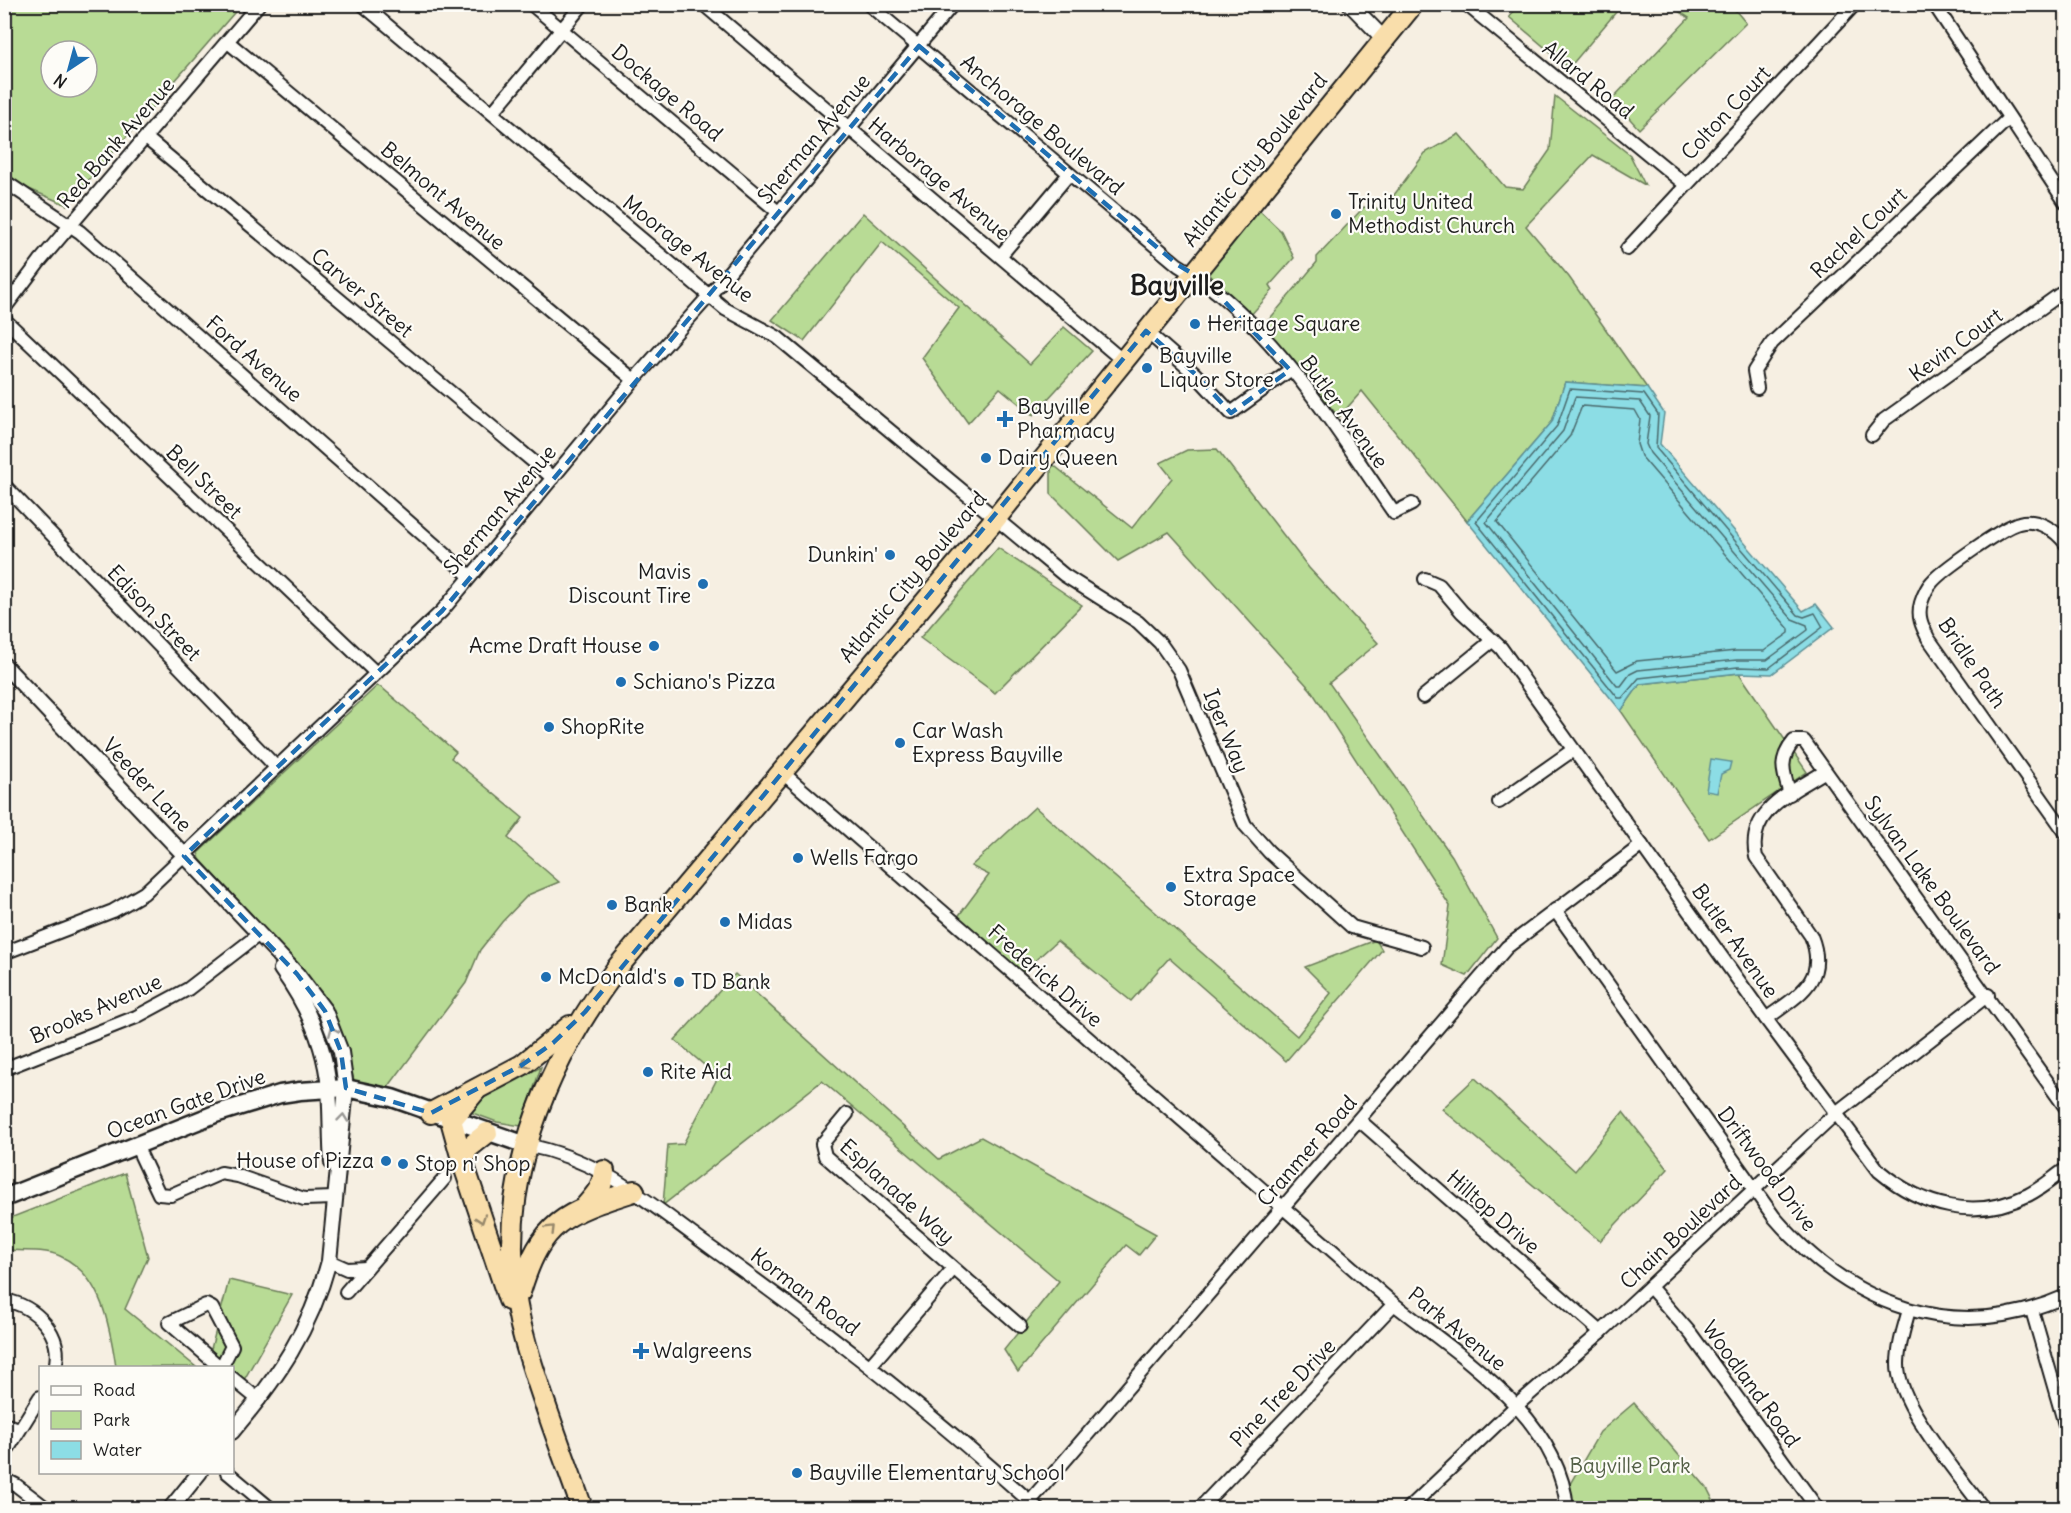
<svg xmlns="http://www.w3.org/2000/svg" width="2071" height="1513" viewBox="0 0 2071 1513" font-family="Delius,sans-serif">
  <rect width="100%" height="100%" fill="#f6efe2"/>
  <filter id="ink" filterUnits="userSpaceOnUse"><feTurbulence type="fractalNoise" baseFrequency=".0167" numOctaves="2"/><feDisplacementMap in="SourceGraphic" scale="12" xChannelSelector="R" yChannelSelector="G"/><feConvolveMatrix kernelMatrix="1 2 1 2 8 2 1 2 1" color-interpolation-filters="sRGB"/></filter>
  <g filter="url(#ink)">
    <g fill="#b8db95" stroke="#6a7c58" stroke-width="1.5" fill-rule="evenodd">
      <path d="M4,5H241L67,205L5,179ZM51,51H87V87H51Z"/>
      <polygon points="1518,5 1518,4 1622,5 1569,68 1509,17"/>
      <polygon points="1669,5 1731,5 1746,23 1639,129 1612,99 1689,18"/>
      <polygon points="1555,96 1630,155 1645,185 1593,155 1526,226 1569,277 1647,388 1565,382 1552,422 1467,521 1362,391 1339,417 1262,328 1317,262 1317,257 1364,207 1383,210 1425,153 1459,134 1505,187 1523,189 1550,150"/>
      <polygon points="1257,208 1281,231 1294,258 1270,285 1273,290 1250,316 1207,273"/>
      <polygon points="863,213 1030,364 1064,327 1092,351 1033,415 1000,388 968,423 922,358 959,308 882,242 804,341 772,320"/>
      <polygon points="1217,449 1309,568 1378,643 1329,683 1452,856 1497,938 1467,976 1442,965 1450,906 1311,690 1169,532 1118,561 1051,494 1051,463 1132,528 1172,478 1160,463 1187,450"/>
      <polygon points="998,548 1082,605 995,693 920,638"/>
      <polygon points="1739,673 1807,772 1709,839 1621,711 1640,684"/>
      <polygon points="377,686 381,687 456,752 451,758 523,818 508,838 559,882 528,895 502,922 480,950 466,983 386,1090 359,1085 354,1080 339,1025 323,994 200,859 198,853"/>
      <polygon points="1035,807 1297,1036 1331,993 1305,967 1376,940 1382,950 1286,1061 1169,958 1131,1001 1057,941 1021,973 957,918 989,875 971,866"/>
      <polygon points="735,974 939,1159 981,1137 1156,1234 1139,1255 1126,1245 1018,1372 1004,1350 1059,1281 822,1081 663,1205 668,1145 683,1144 718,1077 675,1040"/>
      <polygon points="541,1067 521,1126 497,1122 467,1111 476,1100"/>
      <polygon points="1475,1078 1575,1171 1623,1112 1668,1169 1600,1241 1442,1109"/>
      <path d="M125,1173L148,1257L125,1309L196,1367H116C110,1327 102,1275 60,1256C45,1249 21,1251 5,1250V1220Z"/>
      <polygon points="229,1280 292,1295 245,1378 233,1394 232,1368 206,1368"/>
      <polygon points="1634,1403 1707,1488 1717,1508 1573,1508 1570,1484 1600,1432"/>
    </g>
    <g fill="#8cdde5" stroke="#5f9095" stroke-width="1.5">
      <polygon points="1565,382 1647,388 1664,413 1660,444 1803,611 1816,604 1834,627 1772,674 1739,673 1640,684 1621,711 1467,521 1552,422"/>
      <polygon points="1711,759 1731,762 1729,770 1721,774 1717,793 1706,791"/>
    </g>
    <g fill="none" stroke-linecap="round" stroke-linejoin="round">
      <g stroke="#49696c" stroke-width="1.5">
        <polygon points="1570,389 1644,394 1658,414 1656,448 1798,615 1804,617 1815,613 1823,627 1769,668 1738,667 1639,678 1622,698 1618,698 1476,522 1557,426"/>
        <polygon points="1575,397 1640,401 1650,416 1646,444 1650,453 1792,619 1807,625 1808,630 1767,660 1737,660 1638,670 1630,674 1621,686 1617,686 1486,522 1563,431"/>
        <polygon points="1582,406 1635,410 1640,419 1637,444 1641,456 1789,629 1789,633 1764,651 1736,651 1637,661 1617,671 1497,522 1570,436"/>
      </g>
      <defs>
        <g id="minor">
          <polyline points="362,4 725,309 777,337 1064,575 1138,622 1160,643 1179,670 1245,825 1269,852 1352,927 1422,947"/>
          <polyline points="531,4 777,211"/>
          <polyline points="703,4 1122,360"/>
          <path d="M868,4L1178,265C1269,318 1335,428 1394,513L1412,504"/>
          <polyline points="1466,4 1686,185"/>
          <polyline points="1934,4 2066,203"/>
          <polyline points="228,42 634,380"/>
          <polyline points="492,113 583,4"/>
          <polyline points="146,138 553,478"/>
          <polyline points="4,181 80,232 470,576"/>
          <polyline points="1627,249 1855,4"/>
          <polyline points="1001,255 1069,174"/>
          <polyline points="4,309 40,261 259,4"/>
          <polyline points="4,319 376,673"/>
          <polyline points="1146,331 1195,374 1231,413 1290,370"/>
          <polyline points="1757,388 1754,371 1772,343 2009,118"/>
          <polyline points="1872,435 1884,420 2066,290"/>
          <polyline points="4,485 276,767"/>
          <path d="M2066,544C2056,530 2037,518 2019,523C2003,527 1942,570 1932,582C1927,587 1923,597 1921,603C1917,616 1922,626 1928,638L2066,833"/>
          <path d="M1425,579L1439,585L1462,612L1501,648L1766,1019L1879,1171C1922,1207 1976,1221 2028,1195C2042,1188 2054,1177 2066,1169"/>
          <polyline points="1423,697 1493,640"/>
          <path d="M783,773L1394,1304C1460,1356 1559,1417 1567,1508"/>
          <path d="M1790,794C1783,772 1778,760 1794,741H1804L2066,1108"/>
          <polyline points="1499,802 1573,750"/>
          <path d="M1555,910L1774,1217C1851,1306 1954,1346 2066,1296"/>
          <polyline points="4,953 113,911 144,893 442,611 634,380 709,296 953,4"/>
          <path d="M1766,1019C1798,995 1829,981 1811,936L1756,857C1746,811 1791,793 1824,772"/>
          <polyline points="4,1069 136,1017 188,989 258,935"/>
          <polyline points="847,1114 822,1144 825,1156 1020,1326"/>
          <polyline points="1359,1120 1601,1332"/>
          <polyline points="136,1145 159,1194 171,1195 221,1173 238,1176 304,1199 334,1198"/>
          <path d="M526,1145C604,1160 652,1206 714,1250C827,1330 935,1416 1037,1508"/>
          <polyline points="329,1261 347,1269 366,1268"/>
          <polyline points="1650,1287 1691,1334 1817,1508"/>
          <polyline points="346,1292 445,1178"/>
          <path d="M4,1300C36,1306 64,1334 55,1368"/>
          <path d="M1909,1310C1904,1328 1898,1346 1898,1364C1897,1404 1959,1475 1983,1508"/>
          <polyline points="2032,1310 2066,1428"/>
          <polyline points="870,1366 953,1269"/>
          <polyline points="221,1368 169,1323 206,1305 212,1308 232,1346 221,1368"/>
          <polyline points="232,1378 259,1400"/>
          <polyline points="4,1424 19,1429"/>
          <polyline points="4,1455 40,1397"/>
          <polyline points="227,1472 270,1508"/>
          <polyline points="4,1479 16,1485 46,1508"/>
          <polyline points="4,1508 5,1508"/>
          <polyline points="1024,1508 1507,947 1642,845"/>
          <polyline points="1200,1508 1394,1304"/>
          <polyline points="1409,1508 1516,1406 1601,1332 1836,1113 1988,995"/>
        </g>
        <g id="tertiary">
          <polyline points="1350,4 1384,39"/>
          <path d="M4,665L297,974L325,1011L341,1052L346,1088L329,1261C310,1331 278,1377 232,1432"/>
          <path d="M281,969C307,1005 325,1043 329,1089C331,1113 330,1138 332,1163"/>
          <polyline points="171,1508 200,1472"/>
        </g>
        <polyline id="secondary" points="4,1198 215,1114 280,1094 300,1091 346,1088 392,1098 526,1145"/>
        <g id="trunk">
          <polyline points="476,1090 451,1120 463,1163 509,1300"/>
          <polyline points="431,1113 522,1065 570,1026"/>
          <polyline points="463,1163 467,1149 487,1133"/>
          <path d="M585,1207C594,1196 604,1187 604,1171"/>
          <path d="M520,1292C542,1219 566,1213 634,1191"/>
          <path d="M582,1508C563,1454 542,1400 526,1345C486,1208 536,1078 617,968L996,518L1413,4"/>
        </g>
      </defs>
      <use href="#minor" stroke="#1c1c1c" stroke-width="16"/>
      <use href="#tertiary" stroke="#1c1c1c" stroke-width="18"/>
      <use href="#secondary" stroke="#1c1c1c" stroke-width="21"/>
      <use href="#trunk" stroke="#1c1c1c" stroke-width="24"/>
      <use href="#minor" stroke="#fdfcf7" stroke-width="12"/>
      <use href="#tertiary" stroke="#fdfcf7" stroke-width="14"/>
      <use href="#secondary" stroke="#fdfcf7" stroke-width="16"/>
      <use href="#trunk" stroke="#f9deab" stroke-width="20"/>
    </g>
    <defs><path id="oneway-chevron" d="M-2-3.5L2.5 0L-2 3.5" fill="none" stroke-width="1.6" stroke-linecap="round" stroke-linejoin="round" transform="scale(1.5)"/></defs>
    <g stroke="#989794">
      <use href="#oneway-chevron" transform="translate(333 1031) rotate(-112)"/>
      <use href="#oneway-chevron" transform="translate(343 1118) rotate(-84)"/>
    </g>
    <g stroke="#96876b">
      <use href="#oneway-chevron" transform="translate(525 1064) rotate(149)"/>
      <use href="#oneway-chevron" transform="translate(481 1219) rotate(71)"/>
      <use href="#oneway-chevron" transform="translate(551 1229) rotate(-45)"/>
    </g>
  </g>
  <path fill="none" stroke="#1f6fb2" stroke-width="4.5" stroke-dasharray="12 8" stroke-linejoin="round" d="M919,46L1178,265L1205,281L1290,370L1231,413L1195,374L1146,331L585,1012L553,1043L522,1065L431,1113L346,1088L341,1052L325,1011L297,974L184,856L442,611Z"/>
  <g fill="#1f6fb2" stroke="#fdfcf7" stroke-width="2">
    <circle cx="1336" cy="214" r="6"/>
    <circle cx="1195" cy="324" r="6"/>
    <circle cx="1147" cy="368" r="6"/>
    <path d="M1002 410h6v6h6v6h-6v6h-6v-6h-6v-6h6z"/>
    <circle cx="986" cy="458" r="6"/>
    <circle cx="890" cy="555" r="6"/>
    <circle cx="703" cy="584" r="6"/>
    <circle cx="654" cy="646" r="6"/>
    <circle cx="621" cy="682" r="6"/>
    <circle cx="549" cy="727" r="6"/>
    <circle cx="900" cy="743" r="6"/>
    <circle cx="798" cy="858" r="6"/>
    <circle cx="1171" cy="887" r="6"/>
    <circle cx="612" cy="905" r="6"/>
    <circle cx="725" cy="922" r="6"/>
    <circle cx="546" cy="977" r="6"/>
    <circle cx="679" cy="982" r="6"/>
    <circle cx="648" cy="1072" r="6"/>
    <circle cx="386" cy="1161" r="6"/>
    <circle cx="403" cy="1164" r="6"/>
    <path d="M638 1342h6v6h6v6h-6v6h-6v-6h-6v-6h6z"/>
    <circle cx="797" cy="1473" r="6"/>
  </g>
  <g text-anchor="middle" stroke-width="4.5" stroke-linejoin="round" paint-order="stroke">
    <g font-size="21" fill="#1c1c1c" stroke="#fdfcf7">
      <text transform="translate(1588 80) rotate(39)" y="7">Allard Road</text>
      <text transform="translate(667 93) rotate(40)" y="7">Dockage Road</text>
      <text transform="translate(1726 113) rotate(-47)" y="7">Colton Court</text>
      <text transform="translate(1042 125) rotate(40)" y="7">Anchorage Boulevard</text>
      <text transform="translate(814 139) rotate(-50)" y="7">Sherman Avenue</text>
      <text transform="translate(116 143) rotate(-49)" y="7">Red Bank Avenue</text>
      <text transform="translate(1255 160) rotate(-51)" y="7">Atlantic City Boulevard</text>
      <text transform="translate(939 179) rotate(40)" y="7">Harborage Avenue</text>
      <text transform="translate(443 196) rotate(40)" y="7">Belmont Avenue</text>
      <text transform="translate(1859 233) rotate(-43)" y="7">Rachel Court</text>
      <text transform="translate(688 249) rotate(38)" y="7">Moorage Avenue</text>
      <text transform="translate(362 293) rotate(40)" y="7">Carver Street</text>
      <text transform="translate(1956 345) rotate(-36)" y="7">Kevin Court</text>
      <text transform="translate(254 359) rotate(41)" y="7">Ford Avenue</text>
      <text transform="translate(1344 412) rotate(54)" y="7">Butler Avenue</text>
      <text transform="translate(204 482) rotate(44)" y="7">Bell Street</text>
      <text transform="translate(500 510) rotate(-50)" y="7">Sherman Avenue</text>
      <text transform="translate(913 577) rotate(-50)" y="7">Atlantic City Boulevard</text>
      <text transform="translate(154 613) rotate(46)" y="7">Edison Street</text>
      <text transform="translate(1972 663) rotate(56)" y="7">Bridle Path</text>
      <text transform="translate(1226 731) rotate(68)" y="7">Iger Way</text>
      <text transform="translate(147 785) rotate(47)" y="7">Veeder Lane</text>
      <text transform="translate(1932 885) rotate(54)" y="7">Sylvan Lake Boulevard</text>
      <text transform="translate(1735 941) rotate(55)" y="7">Butler Avenue</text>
      <text transform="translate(1045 976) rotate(41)" y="7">Frederick Drive</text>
      <text transform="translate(96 1009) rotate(-24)" y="7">Brooks Avenue</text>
      <text transform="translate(186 1104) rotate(-20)" y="7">Ocean Gate Drive</text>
      <text transform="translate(1307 1151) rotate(-49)" y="7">Cranmer Road</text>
      <text transform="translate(1767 1169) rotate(53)" y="7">Driftwood Drive</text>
      <text transform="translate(897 1192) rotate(42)" y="7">Esplanade Way</text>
      <text transform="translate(1493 1212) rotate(41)" y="7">Hilltop Drive</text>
      <text transform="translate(1681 1232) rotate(-43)" y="7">Chain Boulevard</text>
      <text transform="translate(805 1292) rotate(37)" y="7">Korman Road</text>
      <text transform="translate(1457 1329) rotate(39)" y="7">Park Avenue</text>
      <text transform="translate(1751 1384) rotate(54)" y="7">Woodland Road</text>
      <text transform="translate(1283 1393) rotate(-46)" y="7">Pine Tree Drive</text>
    </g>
    <g font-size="21" fill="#1c1c1c" stroke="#fdfcf7" text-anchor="start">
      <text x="1348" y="209">Trinity United<tspan x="1348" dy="24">Methodist Church</tspan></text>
      <text x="1207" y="331">Heritage Square</text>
      <text x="1159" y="363">Bayville<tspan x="1159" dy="24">Liquor Store</tspan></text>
      <text x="1017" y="414">Bayville<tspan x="1017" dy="24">Pharmacy</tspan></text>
      <text x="998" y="465">Dairy Queen</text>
      <text x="878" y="562" text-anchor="end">Dunkin'</text>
      <text x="691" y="579" text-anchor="end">Mavis<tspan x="691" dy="24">Discount Tire</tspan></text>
      <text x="642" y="653" text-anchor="end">Acme Draft House</text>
      <text x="633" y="689">Schiano's Pizza</text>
      <text x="561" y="734">ShopRite</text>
      <text x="912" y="738">Car Wash<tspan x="912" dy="24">Express Bayville</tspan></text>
      <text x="810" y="865">Wells Fargo</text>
      <text x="1183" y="882">Extra Space<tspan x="1183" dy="24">Storage</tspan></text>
      <text x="624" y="912">Bank</text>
      <text x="737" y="929">Midas</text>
      <text x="558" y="984">McDonald's</text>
      <text x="691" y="989">TD Bank</text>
      <text x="660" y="1079">Rite Aid</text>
      <text x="374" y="1168" text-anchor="end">House of Pizza</text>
      <text x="415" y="1171">Stop n' Shop</text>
      <text x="653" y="1358">Walgreens</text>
      <text x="809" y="1480">Bayville Elementary School</text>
    </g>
    <g font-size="21" fill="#535f46" stroke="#fdfcf7">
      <text x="1630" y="1473">Bayville Park</text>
    </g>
    <g font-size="27" font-weight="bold" fill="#1c1c1c" stroke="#fdfcf7">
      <text x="1177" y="295">Bayville</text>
    </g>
  </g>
  <rect width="2071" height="1513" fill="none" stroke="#fdfcf7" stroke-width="24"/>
  <rect x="12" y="12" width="2047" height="1489" fill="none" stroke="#1c1c1c" stroke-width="2" filter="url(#ink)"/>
  <rect x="39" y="1366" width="195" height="108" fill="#fdfcf7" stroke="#a3a29f" stroke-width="1.5"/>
  <rect x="51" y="1386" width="30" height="9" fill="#fdfcf7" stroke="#a3a29f" stroke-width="1.5"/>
  <text x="93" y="1396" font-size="18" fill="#1c1c1c">Road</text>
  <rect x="51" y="1411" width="30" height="18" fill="#b8db95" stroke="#a3a29f" stroke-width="1.5"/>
  <text x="93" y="1426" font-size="18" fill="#1c1c1c">Park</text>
  <rect x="51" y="1441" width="30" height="18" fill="#8cdde5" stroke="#a3a29f" stroke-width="1.5"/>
  <text x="93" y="1456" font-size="18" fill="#1c1c1c">Water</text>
  <g transform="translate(69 69) rotate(216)"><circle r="28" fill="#fdfcf7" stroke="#a3a29f" stroke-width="1.5"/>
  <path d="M0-4.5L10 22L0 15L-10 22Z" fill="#1f6fb2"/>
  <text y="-9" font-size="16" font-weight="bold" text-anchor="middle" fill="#1c1c1c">N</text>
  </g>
</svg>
